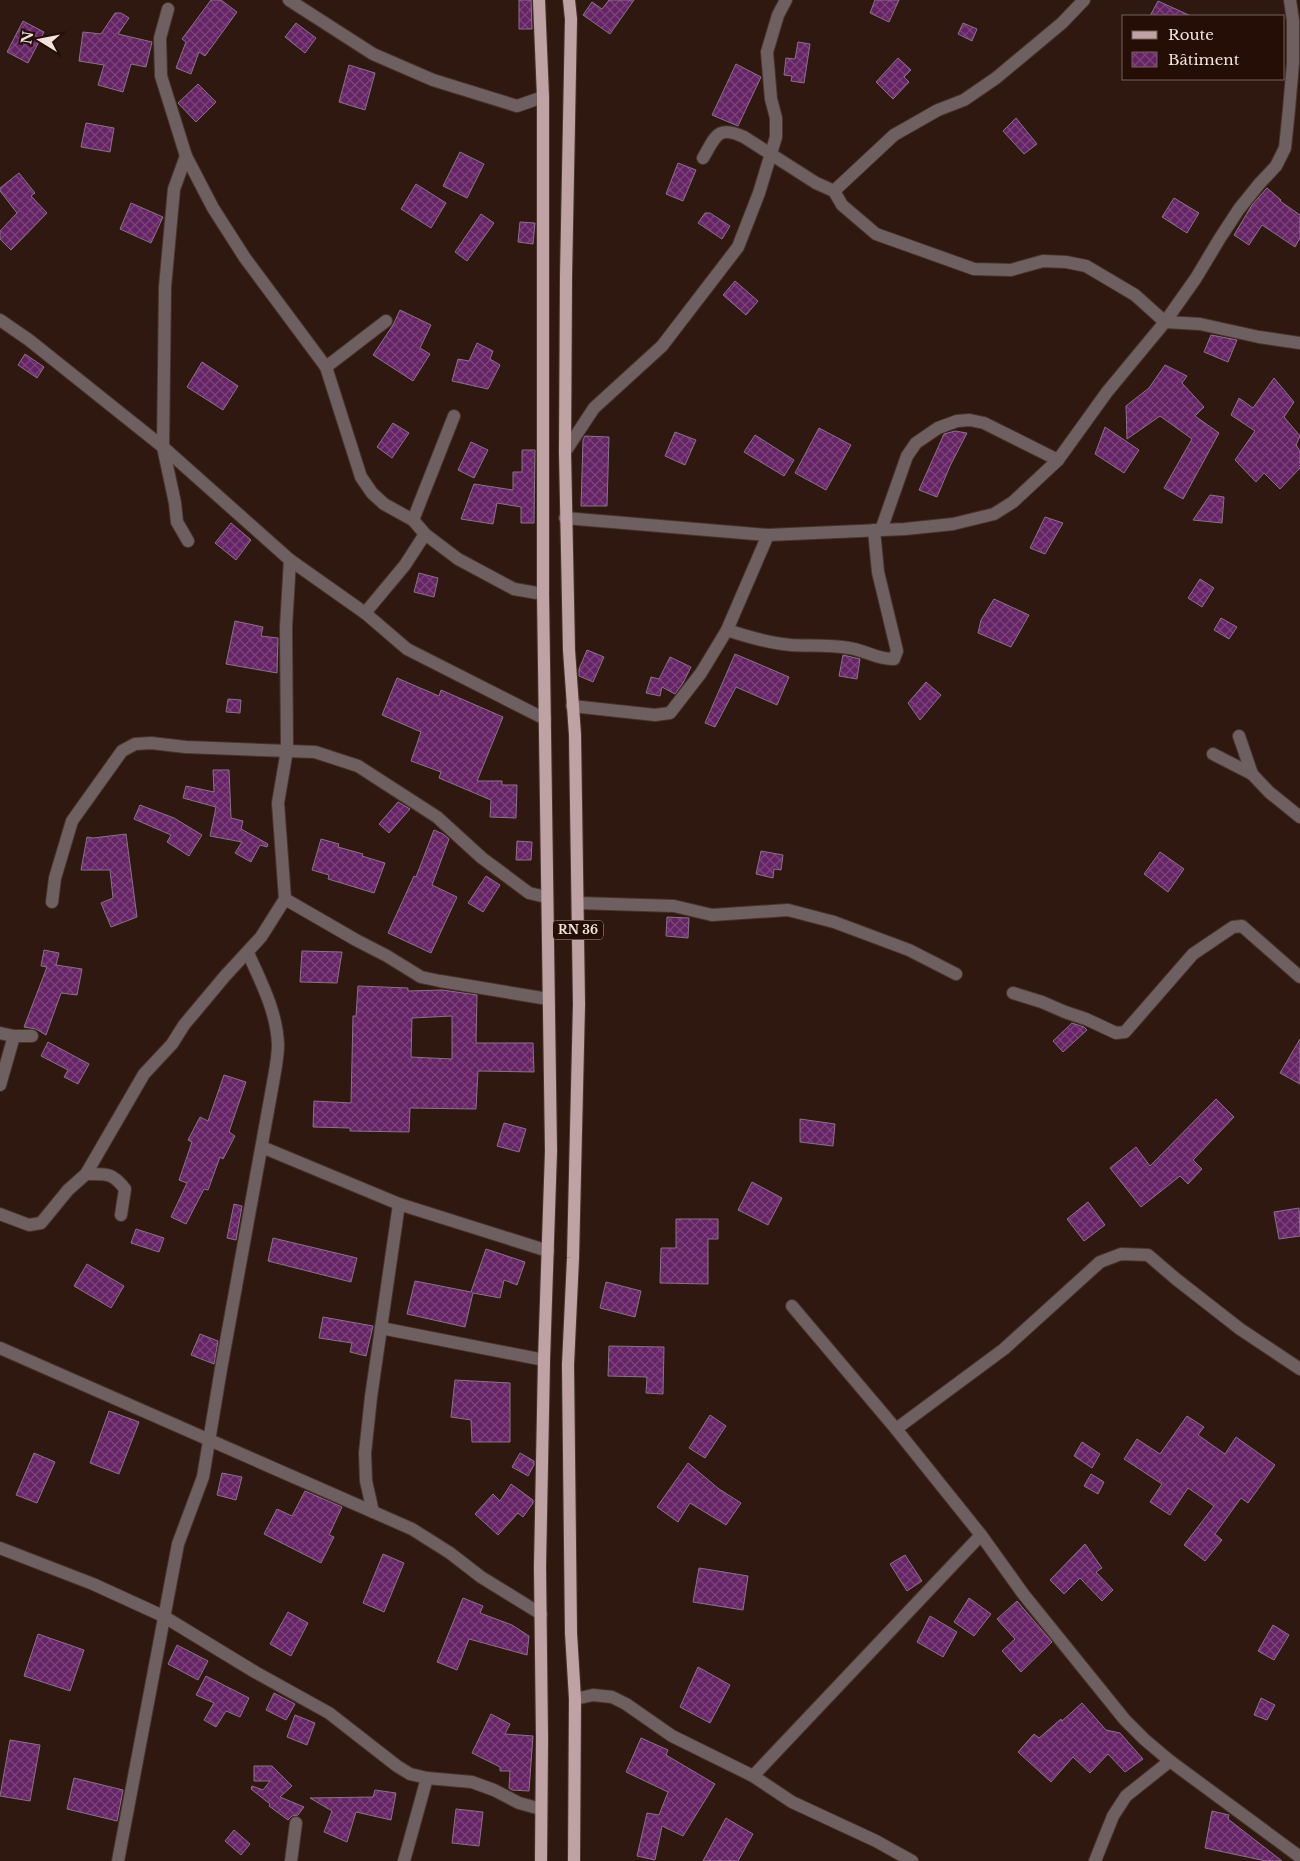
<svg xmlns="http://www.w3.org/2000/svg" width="1300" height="1861" viewBox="0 0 1300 1861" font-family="'Libre Baskerville',serif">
  <defs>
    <pattern id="building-cross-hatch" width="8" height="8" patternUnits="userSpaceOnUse" patternTransform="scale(1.25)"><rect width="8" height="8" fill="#652465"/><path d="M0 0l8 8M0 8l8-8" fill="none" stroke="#7c447b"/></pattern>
  </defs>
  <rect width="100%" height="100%" fill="#2e180f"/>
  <g fill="url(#building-cross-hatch)" stroke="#887287" fill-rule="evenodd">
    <polygon points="211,0 221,0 237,12 205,56 199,52 191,74 176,68 186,42 182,39"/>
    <polygon points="519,0 531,0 532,29 519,29"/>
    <polygon points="609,0 634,0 610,34 583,15 592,2 602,9"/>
    <polygon points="875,0 899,0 889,22 870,13"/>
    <polygon points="1158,1 1191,16 1150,16"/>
    <polygon points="115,13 121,13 129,18 118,34 152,42 146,67 131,64 123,92 98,85 104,65 79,61 83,32 101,34"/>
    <polygon points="23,21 44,32 28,63 7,52"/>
    <polygon points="296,23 316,38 305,53 285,37"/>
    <polygon points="963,23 977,29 972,41 958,34"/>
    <polygon points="798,42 810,44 804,83 791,81 792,76 784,75 786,58 795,59"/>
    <polygon points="898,58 911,70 904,77 909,82 893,99 876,82"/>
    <polygon points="736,64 761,77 738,126 712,115"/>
    <polygon points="349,65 375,73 365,110 339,102"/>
    <polygon points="198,84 216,102 196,122 178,103"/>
    <polygon points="1016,118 1037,144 1024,154 1003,131"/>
    <polygon points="86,123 114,128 110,152 81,147"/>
    <polygon points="460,152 484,164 467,198 443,186"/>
    <polygon points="678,163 696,170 683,201 666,194"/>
    <polygon points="19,173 35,193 31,196 47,213 11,250 0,239 0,231 17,213 0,191 0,188"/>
    <polygon points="416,184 446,203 431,228 401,209"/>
    <polygon points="1267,188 1281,200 1280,201 1300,215 1300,238 1295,247 1262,225 1249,245 1234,235 1252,205"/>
    <polygon points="1174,198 1199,213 1187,233 1162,217"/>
    <polygon points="131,203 163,217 151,243 120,229"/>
    <polygon points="705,213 710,213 730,226 722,239 698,223"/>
    <polygon points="481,214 494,223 467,261 455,252"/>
    <polygon points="520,222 535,223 533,244 518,242"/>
    <polygon points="735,281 758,301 746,315 723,295"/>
    <polygon points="400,310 431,325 420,348 430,354 413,381 373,355 393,325"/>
    <polygon points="1211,335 1237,340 1228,362 1204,352"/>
    <polygon points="477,343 493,351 490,359 500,365 488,389 452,381 458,359 469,361"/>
    <polygon points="25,354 44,367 37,378 18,365"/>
    <polygon points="202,362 238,386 223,410 187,387"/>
    <polygon points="1165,365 1187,376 1182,383 1204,407 1195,416 1219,433 1183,499 1164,488 1192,439 1160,416 1127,439 1126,406 1149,388"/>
    <polygon points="1274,378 1294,402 1284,417 1300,436 1296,445 1300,451 1300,468 1280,489 1264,473 1256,482 1235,460 1255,431 1231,415 1239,398 1253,408"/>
    <polygon points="393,423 409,433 392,458 377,447"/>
    <polygon points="1105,427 1139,450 1124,473 1095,454"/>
    <polygon points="819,428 851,445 826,490 795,473"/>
    <polygon points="955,431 967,433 950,466 937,497 919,490 944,434"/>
    <polygon points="675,432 696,440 685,465 665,456"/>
    <polygon points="755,435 794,460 784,476 744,452"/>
    <polygon points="585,436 609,437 607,506 581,506 583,440"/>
    <polygon points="471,442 488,450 474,478 458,470"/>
    <polygon points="522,450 535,450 534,523 521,523 521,507 497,503 493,524 461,519 474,484 513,490 513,472 522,472"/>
    <polygon points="1210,495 1224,497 1222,523 1193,520"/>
    <polygon points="1045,517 1063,523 1045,554 1030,548"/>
    <polygon points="231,523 251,540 236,560 215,543"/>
    <polygon points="419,573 438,578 434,597 414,592"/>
    <polygon points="1200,579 1214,588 1202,607 1188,598"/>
    <polygon points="994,599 1029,615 1011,647 978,633 981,620"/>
    <polygon points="1221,618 1237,627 1229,639 1214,630"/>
    <polygon points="235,621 263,627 261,636 278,638 277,673 226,664"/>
    <polygon points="587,650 604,657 593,682 579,676 579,669"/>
    <polygon points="735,654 789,677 777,705 736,687 715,727 705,723"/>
    <polygon points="843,655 860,659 857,679 839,676"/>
    <polygon points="670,657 691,667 683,683 675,694 662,687 660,696 646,693 651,677 659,679"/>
    <polygon points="397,678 439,696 441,690 503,717 477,781 502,781 502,785 517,785 516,818 490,817 491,800 439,778 441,772 411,761 421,732 382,715"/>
    <polygon points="926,682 941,695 920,720 908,703"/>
    <polygon points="228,699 241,700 240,713 226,712"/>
    <polygon points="213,770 229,770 231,818 243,821 241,829 268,844 267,847 260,845 251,862 235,853 242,842 210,836 216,807 183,798 186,786 214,792"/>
    <polygon points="398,802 410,809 389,833 379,824"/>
    <polygon points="140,805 174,818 202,835 189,856 167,842 171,835 134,819"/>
    <polygon points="434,830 443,834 449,839 432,885 457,897 431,953 388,933 414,876 416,877"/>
    <polygon points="126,834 137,917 111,927 101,903 113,898 110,870 81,870 87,837 93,838"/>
    <polygon points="321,839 339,844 338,847 363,854 362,856 385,863 374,893 328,879 329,875 312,870"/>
    <polygon points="517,841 532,842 531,860 516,860"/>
    <polygon points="761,851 783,855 781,870 774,869 773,878 756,874"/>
    <polygon points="1160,852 1184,869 1168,892 1144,874"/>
    <polygon points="486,876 500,885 483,912 468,903"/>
    <polygon points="667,917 689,918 688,938 666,936"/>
    <polygon points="44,950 59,953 56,965 82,969 77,995 61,993 46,1035 36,1029 24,1027 47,967 41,966"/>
    <polygon points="302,951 342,952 337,983 300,982"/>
    <path d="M358,986L408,988V991L442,990L477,995L476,1043H533L534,1072L478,1071L476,1109L410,1108L409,1132L350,1131V1128L313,1127L314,1101L351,1103L353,1016H356ZM452,1016V1059L411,1057L412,1018Z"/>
    <polygon points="1072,1023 1084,1027 1087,1030 1063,1052 1053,1041"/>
    <polygon points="1300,1039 1300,1084 1280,1073"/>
    <polygon points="48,1042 89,1064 78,1084 64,1077 68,1070 41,1056"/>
    <polygon points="224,1075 246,1082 229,1132 235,1136 223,1159 220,1157 208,1190 204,1189 186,1224 171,1217 187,1183 179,1180 192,1142 188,1140 200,1117 208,1121"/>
    <polygon points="1216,1099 1234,1117 1193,1160 1202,1169 1188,1184 1180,1176 1141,1207 1110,1168 1136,1147 1150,1166"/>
    <polygon points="800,1119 835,1124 833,1146 800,1142"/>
    <polygon points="504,1123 526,1129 519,1152 497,1146"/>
    <polygon points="752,1182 782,1198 768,1225 738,1210"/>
    <polygon points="1088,1202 1105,1225 1084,1241 1067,1219"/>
    <polygon points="234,1204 242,1206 236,1240 227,1238"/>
    <polygon points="1299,1208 1300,1236 1279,1239 1274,1212"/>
    <polygon points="676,1219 718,1219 718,1239 708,1239 708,1284 660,1283 661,1248 676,1248"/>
    <polygon points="136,1229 164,1238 159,1252 131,1243"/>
    <polygon points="273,1238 357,1258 351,1282 268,1261"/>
    <polygon points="486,1249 525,1262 517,1285 504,1280 500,1298 473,1293 465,1327 407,1314 415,1281 471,1292"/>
    <polygon points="87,1264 124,1286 111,1308 74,1286"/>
    <polygon points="606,1282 641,1291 635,1317 600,1308"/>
    <polygon points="323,1317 373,1326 366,1356 350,1352 352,1343 319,1338"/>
    <polygon points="200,1334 218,1341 214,1364 191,1355"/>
    <polygon points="609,1346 664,1347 663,1394 646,1393 647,1377 608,1376"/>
    <polygon points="455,1380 510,1383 510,1442 472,1442 471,1420 451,1417"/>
    <polygon points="109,1411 139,1422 119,1474 90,1463"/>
    <polygon points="710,1415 726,1426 705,1458 689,1448"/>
    <polygon points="1187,1416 1204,1427 1198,1435 1225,1454 1236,1437 1275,1465 1248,1503 1241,1498 1215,1534 1222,1540 1205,1561 1184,1545 1214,1506 1188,1488 1170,1515 1150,1502 1162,1484 1124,1459 1137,1439 1160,1454"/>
    <polygon points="1082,1442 1100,1454 1092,1468 1074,1456"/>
    <polygon points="34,1453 55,1462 37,1503 16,1495"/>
    <polygon points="520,1453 534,1461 534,1465 528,1476 512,1467"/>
    <polygon points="688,1463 719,1489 741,1503 726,1525 690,1503 678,1522 657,1507"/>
    <polygon points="222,1473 242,1477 236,1500 217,1495"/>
    <polygon points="1091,1474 1104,1482 1098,1494 1084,1486"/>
    <polygon points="511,1484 533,1500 533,1503 523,1517 518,1513 498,1535 475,1514 493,1494 500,1501"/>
    <polygon points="305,1491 342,1507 329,1535 334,1537 321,1563 264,1534 277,1509 292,1516"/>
    <polygon points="1085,1544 1102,1568 1096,1572 1113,1590 1102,1601 1080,1578 1064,1594 1050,1580"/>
    <polygon points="383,1554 404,1563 384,1612 363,1603"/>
    <polygon points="905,1555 922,1581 907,1591 890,1564"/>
    <polygon points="699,1568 748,1576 743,1610 693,1602"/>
    <polygon points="463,1598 483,1606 480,1613 512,1625 529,1636 527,1655 469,1639 457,1670 437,1662"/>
    <polygon points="969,1598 991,1614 974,1636 954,1622"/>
    <polygon points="1017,1601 1052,1642 1021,1672 1002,1651 1015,1639 997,1619"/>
    <polygon points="288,1612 308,1623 291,1656 270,1644"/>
    <polygon points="930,1616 957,1632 943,1657 917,1642"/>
    <polygon points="1273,1625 1289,1635 1274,1660 1258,1651"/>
    <polygon points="38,1634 84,1650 70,1691 24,1676"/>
    <polygon points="177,1645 208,1661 198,1680 168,1664"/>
    <polygon points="698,1667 730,1685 710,1723 680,1707"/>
    <polygon points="206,1676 249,1698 240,1717 226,1711 216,1727 204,1720 214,1703 196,1695"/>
    <polygon points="274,1693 295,1704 286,1720 266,1710"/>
    <polygon points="1261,1698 1275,1705 1267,1720 1254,1715"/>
    <polygon points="1082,1703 1106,1730 1120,1733 1143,1759 1125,1772 1108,1754 1090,1773 1073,1757 1051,1782 1018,1752 1034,1734 1039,1738 1061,1719 1062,1721"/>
    <polygon points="491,1714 510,1724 505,1734 533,1736 529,1791 512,1790 509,1788 510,1771 500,1771 500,1767 472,1753"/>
    <polygon points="295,1715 315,1723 307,1745 287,1737"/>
    <polygon points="641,1738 668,1750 666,1755 715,1784 683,1836 662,1826 655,1860 637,1856 647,1813 659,1815 668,1792 626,1772"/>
    <polygon points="10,1740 40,1745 30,1801 0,1796"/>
    <polygon points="254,1766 272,1766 292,1786 280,1797 304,1807 298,1815 292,1816 288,1820 269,1806 270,1804 251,1789 252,1786 263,1790 270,1781 254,1781"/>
    <polygon points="74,1778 123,1790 117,1821 67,1809"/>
    <polygon points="375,1790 396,1793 391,1820 356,1812 347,1842 324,1832 332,1811 310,1798 373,1797"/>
    <polygon points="456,1809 483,1812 479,1846 452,1843"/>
    <polygon points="1212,1811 1229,1815 1228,1819 1282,1861 1266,1861 1205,1848"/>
    <polygon points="726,1818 753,1834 738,1861 703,1861"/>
    <polygon points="234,1830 250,1844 241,1855 225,1841"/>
  </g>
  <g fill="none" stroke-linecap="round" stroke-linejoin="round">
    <defs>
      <g id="street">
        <polyline points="289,0 373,54 433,80 517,106 543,97"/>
        <polyline points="168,9 160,38 161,76 186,156 213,208 245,258 326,367"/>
        <polyline points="186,156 174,189 165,287 163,447 175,503 177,522 188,541"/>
        <path d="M703,158C716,136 717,125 744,137L816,183L834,191L894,135L938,110L964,100L996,78L1062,23L1084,0"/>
        <polyline points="834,191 842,205 876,234 974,269 1011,270 1043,261 1066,262 1086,266 1135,295 1165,322 1200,324 1259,337 1300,343"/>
        <polyline points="0,320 29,340 163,447 290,560 365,613 407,649 545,719"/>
        <polyline points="386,321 326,367 361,477 372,493 384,504 413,520 425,534"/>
        <polyline points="565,452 594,408 662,346 738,247 759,193 776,137 776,118 771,99 767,52 778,15 786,0"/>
        <polyline points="565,518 768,535 905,529 953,524 994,514 1013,502 1058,460 1107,392 1165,322 1196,278 1220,238 1239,209 1260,183 1276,166 1285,148 1289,109 1293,63 1293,21 1290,0"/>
        <polyline points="413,520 454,416"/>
        <polyline points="881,530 907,456 916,443 938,428 957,421 970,420 984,423 1058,460"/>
        <polyline points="365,613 405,565 425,534 458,559 514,589 543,594"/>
        <path d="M727,630C748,637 769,643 791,645C810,646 830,645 849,648C865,650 878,660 894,659L897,651L878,572L874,530"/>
        <polyline points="572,706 655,715 670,713 701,673 727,630 768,535"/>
        <polyline points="1239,736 1252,774"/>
        <polyline points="1213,754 1252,774 1269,792 1300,817"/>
        <polyline points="285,899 356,940 387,956 421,977 440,981 548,999"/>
        <polyline points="52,902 55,878 72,821 122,751 135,744 151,743 186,747 315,752 358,766 437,817 482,858 529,893 546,897"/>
        <polyline points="578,903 674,906 712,915 788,910 834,922 909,950 956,974"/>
        <polyline points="1013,993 1042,1002 1065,1012 1086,1019 1116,1033 1125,1032 1193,954 1233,927 1242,926 1300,977"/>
        <polyline points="0,1033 14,1036"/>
        <polyline points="0,1085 14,1036 32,1036"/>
        <polyline points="262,1147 399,1204 548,1251"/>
        <polyline points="0,1214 29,1225 41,1223 68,1190 86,1174"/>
        <path d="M121,1215L125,1189C112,1172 106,1174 86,1174L144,1074L172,1044L184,1025L225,976L261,937L285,899L278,803L287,750L286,627L290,560"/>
        <polyline points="792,1306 896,1429 981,1535 1024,1595 1125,1720 1144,1739 1170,1761 1300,1857"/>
        <polyline points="381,1328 544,1360"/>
        <polyline points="0,1348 412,1529 450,1553 481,1577 541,1614"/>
        <polyline points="896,1429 1004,1349 1100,1262 1121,1254 1148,1255 1176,1279 1240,1329 1300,1369"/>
        <polyline points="373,1512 366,1481 365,1453 371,1397 399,1204"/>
        <polyline points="0,1548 93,1584 163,1616 255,1672 329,1713 397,1766 410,1774 427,1778"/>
        <polyline points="575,1699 593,1695 612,1697 626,1704 672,1736 753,1776 792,1802 876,1841 912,1861"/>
        <polyline points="753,1776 981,1535"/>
        <path d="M118,1861L178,1544L203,1477L221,1369L273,1083C275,1071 278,1057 278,1045C277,1012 261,982 248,953"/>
        <polyline points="291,1861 296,1823"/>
        <polyline points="404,1861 427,1778 472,1782 494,1790 519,1803 541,1809"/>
        <polyline points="1095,1861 1113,1816 1126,1796 1170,1761"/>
      </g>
      <g id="primary">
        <polyline points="539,0 543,97 543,594 551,1151 544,1360 540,1567 542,1739 541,1861"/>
        <polyline points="569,0 571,19 566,277 565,452 569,650 575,735 579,1004 573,1258 568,1365 571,1633 575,1699 574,1861"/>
      </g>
    </defs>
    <use href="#street" stroke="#4a342c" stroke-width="14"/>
    <use href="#primary" stroke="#4a342c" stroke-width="14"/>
    <use href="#street" stroke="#6e6061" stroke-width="12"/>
    <use href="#primary" stroke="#bfa3a4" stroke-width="12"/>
  </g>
  <g text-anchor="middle" stroke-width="4" stroke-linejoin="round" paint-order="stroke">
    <rect fill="#240e06" stroke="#b6a39c" stroke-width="1" x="553" y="920.5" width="50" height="19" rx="4"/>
    <g font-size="12" font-weight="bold" fill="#f4e3dd">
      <text x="578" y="934">RN 36</text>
    </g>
  </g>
  <rect x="1122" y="15" width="162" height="65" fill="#240e06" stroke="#77635c"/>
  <rect x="1132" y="31" width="25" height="8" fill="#bfa3a4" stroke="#77635c"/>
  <text x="1168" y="40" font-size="15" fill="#f4e3dd">Route</text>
  <rect x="1132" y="52" width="25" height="15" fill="url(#building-cross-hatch)" stroke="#77635c"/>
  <text x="1168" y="65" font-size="15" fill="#f4e3dd">Bâtiment</text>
  <g transform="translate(40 40) rotate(280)" stroke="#240e06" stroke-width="4" paint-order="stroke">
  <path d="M0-4L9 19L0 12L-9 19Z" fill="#f4e3dd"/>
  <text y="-8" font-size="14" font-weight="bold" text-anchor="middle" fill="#f4e3dd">N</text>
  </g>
</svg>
